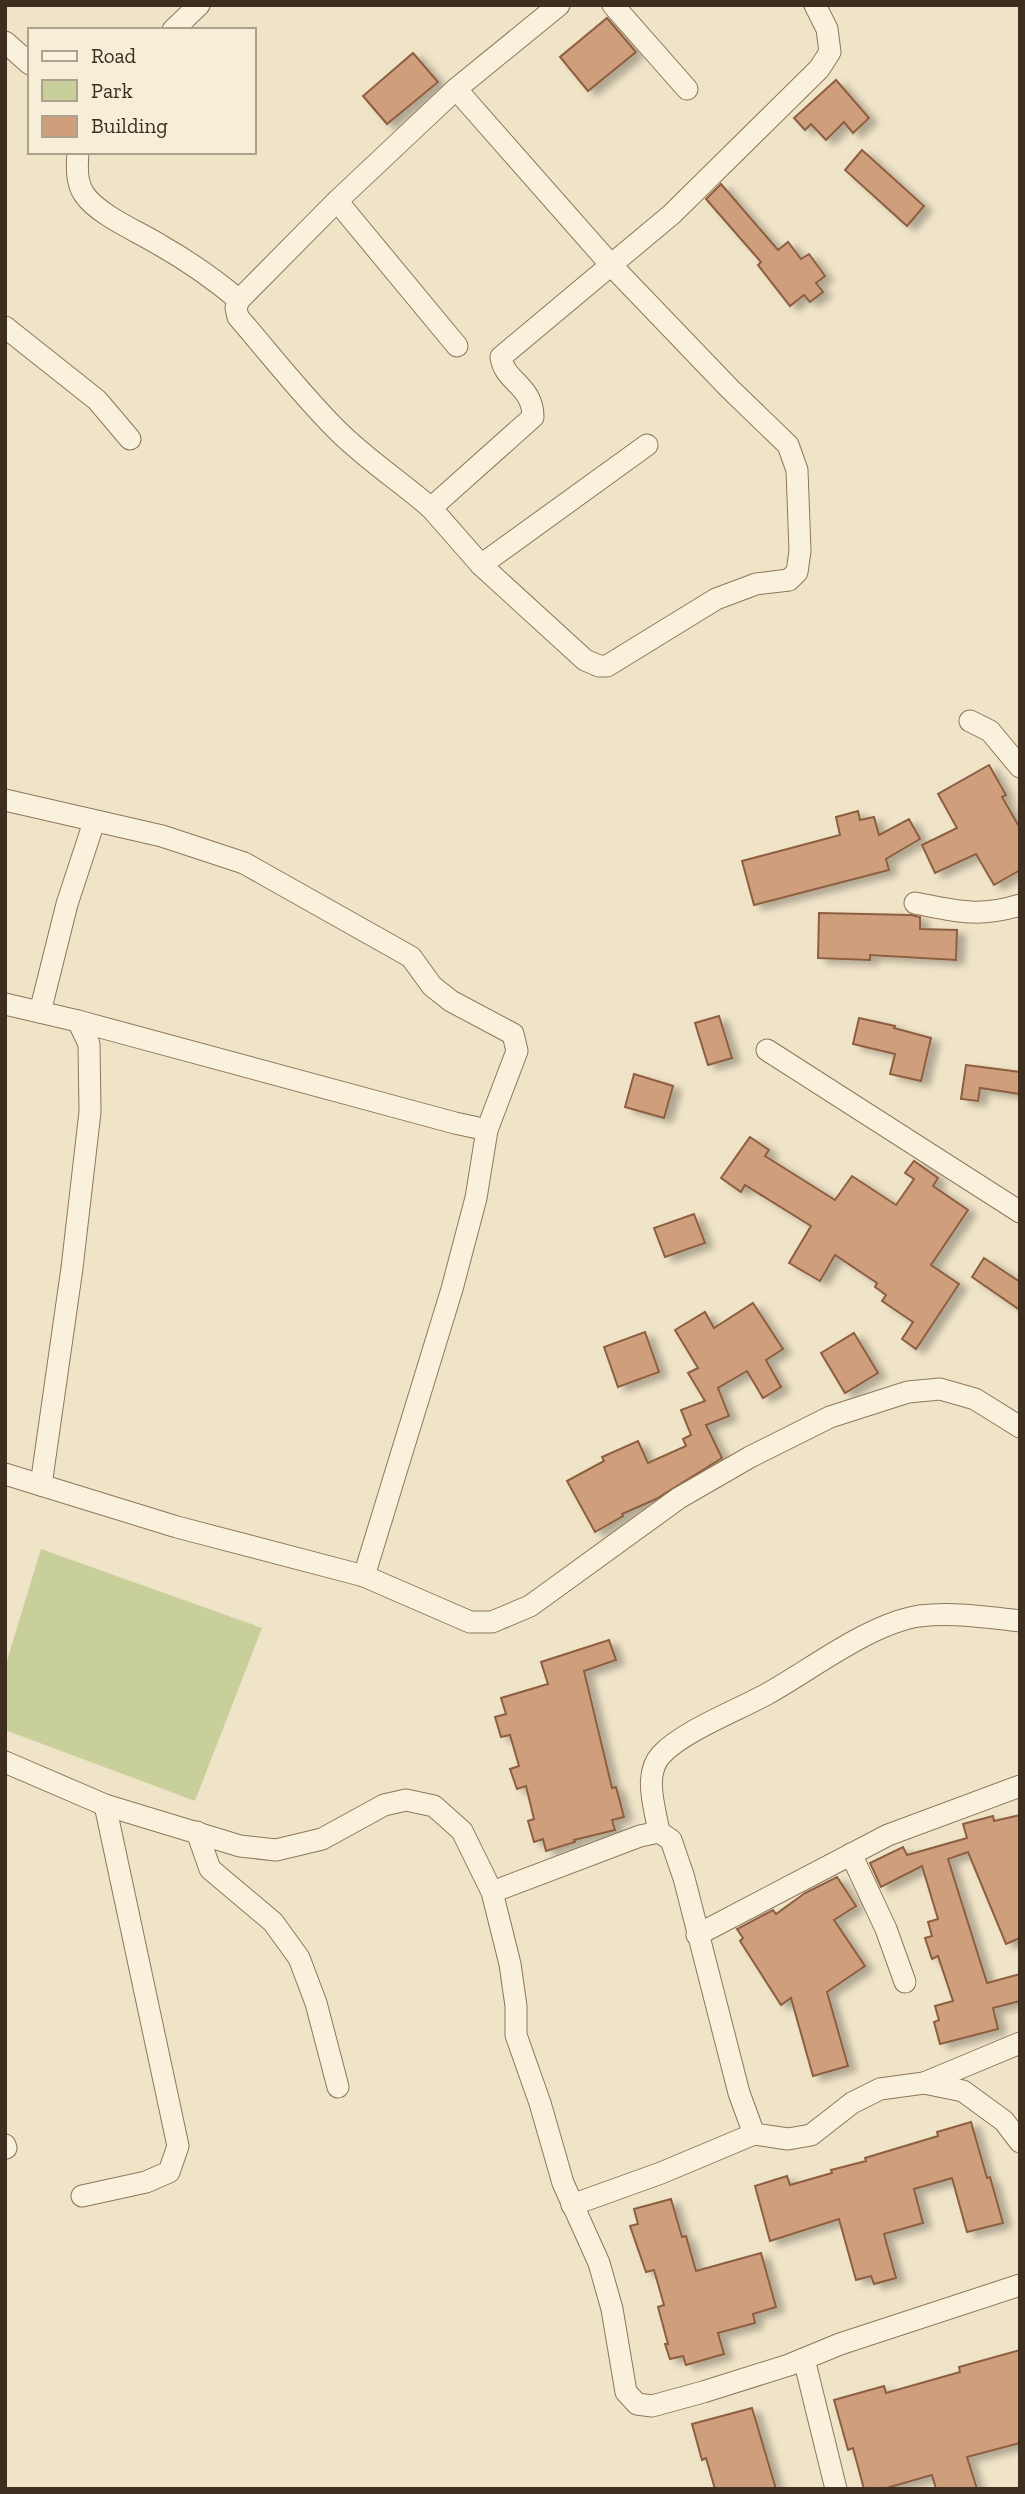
<svg xmlns="http://www.w3.org/2000/svg" width="1025" height="2494" viewBox="0 0 1025 2494" font-family="'Zilla Slab',serif">
  <defs>
    <filter id="shadow"><feDropShadow dx="8" dy="4.5" stdDeviation="3.5" flood-color="#0004"/></filter>
  </defs>
  <rect width="100%" height="100%" fill="#f0e4c8"/>
  <polygon fill="#c9cf9b" points="41,1549 262,1628 195,1801 5,1730 5,1667"/>
  <g fill="#cf9f7d" stroke="#8d5f41" stroke-width="2" filter="url(#shadow)">
    <polygon points="607,18 636,52 588,91 560,57"/>
    <polygon points="413,53 438,82 387,124 363,96"/>
    <polygon points="836,80 869,118 853,133 844,122 826,140 811,124 805,130 794,118"/>
    <polygon points="862,150 924,206 907,226 845,170"/>
    <polygon points="721,184 778,250 788,242 801,259 809,254 825,276 816,283 823,292 810,302 804,295 790,306 758,265 761,262 706,199"/>
    <polygon points="989,765 1006,795 1002,797 1020,828 1020,870 994,885 976,854 935,873 922,845 957,828 938,794"/>
    <polygon points="858,811 860,820 874,817 879,835 909,819 920,839 886,859 889,870 754,905 742,861 840,835 836,817"/>
    <polygon points="819,913 911,915 920,917 920,929 957,930 956,960 870,955 870,960 818,958"/>
    <polygon points="719,1016 732,1058 708,1065 695,1023"/>
    <polygon points="859,1018 895,1026 894,1028 931,1038 921,1081 890,1074 895,1054 853,1044"/>
    <polygon points="966,1065 1020,1072 1020,1094 980,1088 978,1101 961,1099"/>
    <polygon points="634,1074 673,1086 664,1118 625,1107"/>
    <polygon points="750,1137 769,1150 765,1156 835,1200 852,1176 896,1205 914,1179 905,1173 914,1161 938,1178 933,1186 968,1210 931,1265 959,1284 916,1349 902,1339 913,1322 882,1301 886,1295 875,1287 877,1283 835,1255 820,1281 789,1263 811,1226 745,1185 741,1192 721,1178"/>
    <polygon points="694,1214 705,1243 665,1257 654,1228"/>
    <polygon points="984,1258 1020,1282 1020,1310 972,1277"/>
    <polygon points="753,1303 783,1349 766,1360 781,1387 763,1398 747,1371 718,1388 729,1416 706,1425 722,1458 656,1499 622,1514 623,1516 595,1532 567,1481 604,1461 602,1457 638,1441 648,1463 686,1446 683,1439 691,1435 681,1410 705,1401 688,1373 698,1368 675,1330 705,1312 714,1328"/>
    <polygon points="645,1332 659,1372 618,1387 604,1347"/>
    <polygon points="854,1333 878,1373 845,1393 821,1353"/>
    <polygon points="609,1640 616,1660 584,1671 612,1788 616,1787 624,1817 612,1820 615,1830 574,1840 575,1842 546,1851 543,1839 534,1842 528,1821 534,1819 526,1786 517,1789 510,1769 519,1766 510,1735 501,1737 495,1717 506,1714 501,1698 548,1684 541,1662"/>
    <polygon points="1020,1815 1020,1938 1006,1944 968,1852 948,1859 987,1983 1020,1974 1020,2001 993,2008 998,2029 940,2044 934,2022 939,2020 935,2006 953,2001 938,1956 932,1959 925,1938 932,1936 928,1922 938,1919 922,1866 881,1887 870,1863 903,1847 907,1855 967,1838 963,1824 993,1816 994,1821"/>
    <polygon points="837,1877 856,1906 834,1920 865,1966 827,1992 848,2066 813,2076 791,1998 781,2005 740,1941 743,1938 737,1929 773,1910 776,1914 805,1893"/>
    <polygon points="971,2122 987,2178 990,2177 1003,2223 967,2232 952,2178 914,2189 923,2223 884,2234 896,2278 874,2284 871,2276 856,2280 839,2219 770,2241 755,2186 787,2176 790,2185 832,2173 831,2170 866,2161 865,2158 938,2136 937,2132"/>
    <polygon points="671,2199 682,2237 686,2236 696,2271 761,2253 776,2307 753,2314 755,2323 718,2333 724,2354 686,2365 683,2356 670,2359 665,2344 668,2344 658,2307 664,2305 654,2270 646,2272 630,2226 638,2224 634,2209"/>
    <polygon points="1020,2350 1020,2443 967,2457 977,2489 936,2489 932,2475 883,2489 864,2489 853,2448 848,2450 834,2400 884,2386 886,2393 960,2372 959,2367"/>
    <polygon points="752,2408 776,2489 715,2489 706,2458 702,2460 692,2424"/>
  </g>
  <g fill="none" stroke-linecap="round" stroke-linejoin="round">
    <defs>
      <g id="street">
        <polyline points="613,5 687,89"/>
        <polyline points="173,30 199,5"/>
        <polyline points="5,42 30,64"/>
        <path d="M456,89L611,265L730,389L788,445L797,470L800,551L797,572L789,580L756,584L716,599L607,666H599L585,660L481,565L431,508L533,417C533,385 504,382 501,357L672,214L819,69L830,52L827,29L815,5"/>
        <path d="M78,152C77,166 76,182 84,194C98,215 139,232 160,245C188,261 214,279 239,300"/>
        <polyline points="337,201 457,346"/>
        <polyline points="5,327 97,400 130,439"/>
        <path d="M431,508C400,481 364,458 335,428C301,394 270,354 238,317L236,308L239,300L337,201L456,89L559,5"/>
        <polyline points="481,565 647,445"/>
        <polyline points="970,721 990,731 1020,767"/>
        <polyline points="5,800 162,836 244,863 411,957 432,986 451,1001 513,1034 517,1051 487,1130 476,1198 452,1289 364,1576"/>
        <path d="M915,903C956,911 979,918 1020,905"/>
        <polyline points="5,1004 78,1021 455,1123 487,1130"/>
        <polyline points="40,1012 67,904 94,822"/>
        <polyline points="767,1050 1020,1212"/>
        <polyline points="5,1474 177,1527 364,1576 470,1622 492,1622 530,1606 679,1498 750,1457 830,1417 908,1392 940,1389 975,1399 1020,1427"/>
        <polyline points="41,1485 72,1268 90,1112 89,1044 78,1021"/>
        <polyline points="5,1762 105,1805 240,1846 276,1850 322,1839 384,1805 406,1800 434,1806 462,1831 492,1892 510,1964 516,2006 516,2035 540,2103 563,2183 599,2263 612,2309 626,2392 637,2404 652,2406 703,2392 789,2365 840,2344 1020,2285"/>
        <polyline points="197,1832 210,1869 273,1922 299,1958 316,2003 338,2087"/>
        <path d="M659,1832C655,1808 643,1775 661,1755C683,1731 738,1710 767,1694C812,1669 869,1624 919,1616C952,1612 987,1617 1020,1621"/>
        <polyline points="851,1854 886,1929 905,1982"/>
        <polyline points="492,1892 640,1836 659,1832 671,1840 684,1878 739,2093 754,2134 788,2139 811,2135 852,2103 880,2089 924,2083 963,2091 1004,2121 1020,2142"/>
        <polyline points="697,1935 888,1835 1020,1786"/>
        <polyline points="924,2083 1020,2043"/>
        <polyline points="5,2145 6,2148"/>
        <polyline points="82,2196 146,2182 169,2172 178,2146 105,1805"/>
        <polyline points="572,2205 661,2173 754,2134"/>
        <polyline points="804,2359 836,2489"/>
      </g>
    </defs>
    <use href="#street" stroke="#8d765c" stroke-width="23"/>
    <use href="#street" stroke="#faf1dc" stroke-width="21"/>
  </g>
  <rect width="1025" height="2494" fill="none" stroke="#3d2e20" stroke-width="14"/>
  <rect x="28" y="28" width="228" height="126" fill="#f7eed8" stroke="#ada18e" stroke-width="2"/>
  <rect x="42" y="51" width="35" height="10" fill="#faf1dc" stroke="#ada18e" stroke-width="2"/>
  <text x="91" y="63" font-size="21" fill="#3d2e20">Road</text>
  <rect x="42" y="80" width="35" height="21" fill="#c9cf9b" stroke="#ada18e" stroke-width="2"/>
  <text x="91" y="98" font-size="21" fill="#3d2e20">Park</text>
  <rect x="42" y="116" width="35" height="21" fill="#cf9f7d" stroke="#ada18e" stroke-width="2"/>
  <text x="91" y="133" font-size="21" fill="#3d2e20">Building</text>
</svg>
